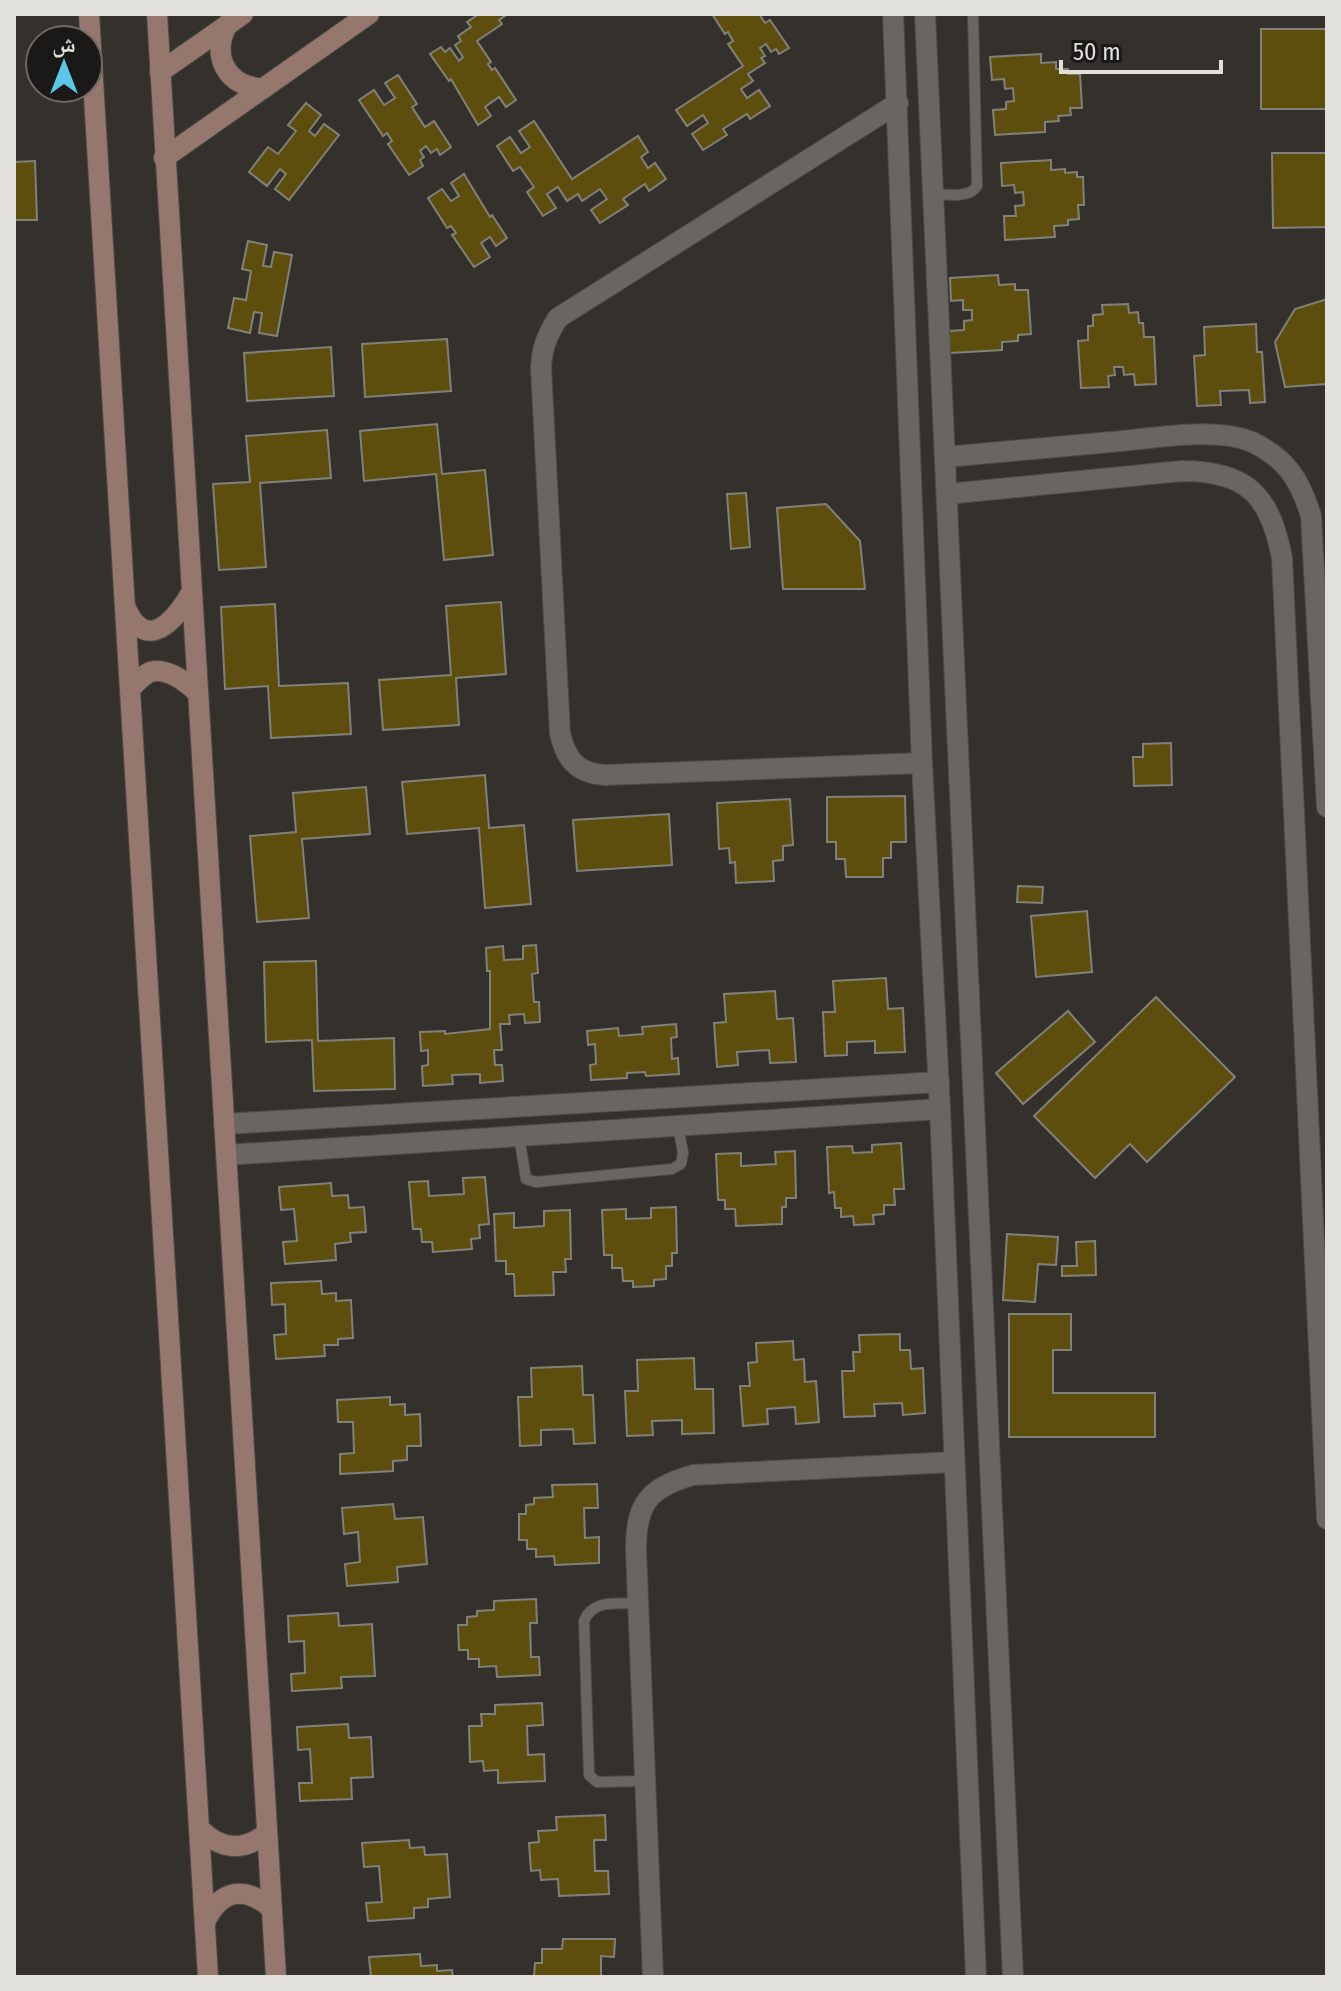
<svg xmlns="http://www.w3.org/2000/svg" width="1341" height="1991" viewBox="0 0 1341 1991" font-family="'Fira Sans Condensed','Noto Naskh Arabic',sans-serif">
  <rect width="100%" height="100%" fill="#34302c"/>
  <g fill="#5d4e0e" stroke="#82807a" stroke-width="2">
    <polygon points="479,14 508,14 499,20 502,24 477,41 491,62 488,64 492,70 495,68 516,100 506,107 499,97 485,107 491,116 478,125 451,79 449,81 430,54 441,47 445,52 450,48 459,61 463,57 455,45 461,41 458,36 471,27 467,22"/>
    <polygon points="712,14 759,14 765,23 770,20 789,48 779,54 776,49 771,52 766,44 760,48 765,56 761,58 765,63 748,74 753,81 741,89 747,98 759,90 770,106 750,119 747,114 723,129 727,135 703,150 692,134 708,123 703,115 687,126 676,110 743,66 728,44 733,41 728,32 725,34"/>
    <rect x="1261" y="29" width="66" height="80"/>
    <polygon points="1041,54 1041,63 1056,62 1056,69 1068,69 1068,74 1080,74 1082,108 1070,108 1071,115 1058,116 1059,121 1045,122 1045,132 995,135 993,110 1006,109 1006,102 1014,101 1013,88 1005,89 1004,79 992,80 990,57"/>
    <polygon points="398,75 417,104 412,107 425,127 434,121 451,147 440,155 437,149 431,153 426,146 420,151 424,157 420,160 423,166 409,175 388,144 392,141 387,133 383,136 359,100 374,90 384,105 395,98 385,83"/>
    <polygon points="306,103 321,115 309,131 315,136 324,124 339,135 289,200 275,189 286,174 280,169 267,186 249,172 268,147 278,154 296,131 288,125"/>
    <polygon points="534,121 572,179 638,136 648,152 641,157 648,168 655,163 666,179 649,191 645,184 623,199 628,205 600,223 591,210 607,199 600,189 582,201 578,194 567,201 558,187 547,194 556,208 543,216 527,192 534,187 520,167 513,171 497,146 510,137 521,153 530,147 519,131"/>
    <polygon points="1272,153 1327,153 1327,227 1273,228"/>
    <polygon points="1051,160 1051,170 1065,169 1065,173 1077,172 1077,177 1083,177 1084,205 1078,205 1079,219 1068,220 1068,225 1054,226 1055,237 1005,240 1004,216 1016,216 1015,206 1024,205 1023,192 1015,193 1014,185 1002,186 1001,163"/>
    <polygon points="35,161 37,220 14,220 14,162"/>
    <polygon points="464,174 490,217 492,215 507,238 496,246 490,237 481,243 490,257 474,267 452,235 456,233 451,226 447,228 428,198 442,189 451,201 459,196 451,183"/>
    <polygon points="248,241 267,245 263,266 271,267 274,252 292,255 277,336 259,333 262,313 254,312 250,333 228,328 234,298 246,300 251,271 242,269"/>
    <polygon points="998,275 999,285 1015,284 1015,290 1028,290 1031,334 1018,335 1018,341 1002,342 1002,350 950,353 949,331 964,330 964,321 972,320 972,310 963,310 963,300 951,301 950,278"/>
    <polygon points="1327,299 1327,384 1285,387 1275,342 1295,309"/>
    <polygon points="1128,304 1129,313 1138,312 1139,323 1143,323 1144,337 1154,337 1156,384 1135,385 1134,374 1124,375 1123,367 1114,367 1115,375 1108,376 1109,387 1081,388 1078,341 1088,340 1088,326 1093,326 1093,315 1103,314 1102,305"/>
    <polygon points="1256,324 1257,352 1262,352 1265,402 1250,403 1249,390 1220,391 1221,405 1197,406 1194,356 1205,355 1204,327"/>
    <polygon points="447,339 451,391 365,397 362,344"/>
    <polygon points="331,347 334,396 247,401 244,353"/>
    <polygon points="437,424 442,474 485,470 493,555 444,560 436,474 364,481 360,431"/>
    <polygon points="327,430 331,478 260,483 266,567 219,570 213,484 250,482 246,436"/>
    <polygon points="746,493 750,547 731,549 727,494"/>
    <polygon points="826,504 860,541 865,589 783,589 777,508"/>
    <polygon points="501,602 506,674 456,678 459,725 383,730 379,680 451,675 446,606"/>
    <polygon points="275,604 279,686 348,683 351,734 271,738 268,686 225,689 221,607"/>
    <polygon points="1171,743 1172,785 1134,786 1133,757 1143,757 1143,744"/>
    <polygon points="485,775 489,828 524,825 531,904 485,908 479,828 407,834 402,782"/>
    <polygon points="366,787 370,834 302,839 309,918 257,922 250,836 296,832 293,793"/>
    <polygon points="905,796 906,842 891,842 891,858 883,858 883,877 846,877 845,859 836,859 836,842 827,842 827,797"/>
    <polygon points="790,799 793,845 783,846 783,860 773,861 774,881 736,883 735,862 730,863 729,848 719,849 717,803"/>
    <polygon points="669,814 672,865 577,871 573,820"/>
    <polygon points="1018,886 1043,887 1042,903 1017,902"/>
    <polygon points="1087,911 1092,972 1036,977 1031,916"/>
    <polygon points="536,945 538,973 532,974 534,1002 539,1002 540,1022 525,1023 524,1014 509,1015 510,1024 500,1024 502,1050 494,1050 495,1065 502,1065 503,1081 480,1083 480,1074 452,1075 453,1084 423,1086 422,1066 428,1065 428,1050 421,1051 420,1032 445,1031 445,1034 490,1029 490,971 487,971 486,948 503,946 504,960 523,959 523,946"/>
    <polygon points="316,961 318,1041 394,1038 395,1089 314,1091 312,1040 266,1042 264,962"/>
    <polygon points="886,978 888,1009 903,1008 905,1052 875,1053 875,1041 847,1042 847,1055 825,1056 823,1012 835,1012 833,981"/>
    <polygon points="775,991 777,1019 793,1018 796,1062 770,1063 769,1050 737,1052 738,1065 717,1067 714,1023 726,1022 724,994"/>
    <polygon points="1156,997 1235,1077 1147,1162 1130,1144 1095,1178 1034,1116"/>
    <polygon points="1068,1011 1095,1042 1023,1104 996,1073"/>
    <polygon points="676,1024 677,1037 671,1038 672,1059 678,1058 679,1074 646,1076 645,1072 627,1073 627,1078 591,1080 590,1065 596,1064 595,1044 588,1045 587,1031 618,1028 619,1036 643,1034 642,1027"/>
    <polygon points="901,1143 904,1189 894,1189 895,1205 884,1205 884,1214 873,1215 874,1224 854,1225 853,1216 841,1217 841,1208 835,1208 834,1192 829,1193 827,1147 852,1146 853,1153 872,1152 872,1145"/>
    <polygon points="795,1151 796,1198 786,1198 786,1207 782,1207 782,1224 736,1226 735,1209 725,1209 725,1200 718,1200 716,1154 741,1153 741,1166 776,1164 775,1152"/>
    <polygon points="485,1177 489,1224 479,1225 480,1238 471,1239 472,1249 433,1252 432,1242 422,1242 421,1229 413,1229 409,1182 428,1181 429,1196 464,1194 463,1178"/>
    <polygon points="331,1183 332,1196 348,1195 349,1208 364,1207 366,1232 350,1233 351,1242 335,1244 336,1260 285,1264 283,1242 297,1241 294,1209 281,1210 279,1187"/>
    <polygon points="676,1207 677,1253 672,1253 672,1266 666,1266 666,1279 654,1280 654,1286 633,1287 633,1281 623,1281 622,1268 612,1268 612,1255 604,1255 602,1210 626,1209 626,1219 651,1218 651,1208"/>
    <polygon points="570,1210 571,1259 565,1259 566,1272 553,1272 554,1295 515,1296 514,1274 506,1274 506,1261 496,1261 494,1214 514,1213 514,1228 544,1226 544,1211"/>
    <polygon points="1007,1234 1058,1237 1056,1265 1038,1264 1035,1302 1003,1300"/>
    <polygon points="1095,1241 1096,1275 1062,1276 1062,1266 1077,1266 1076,1242"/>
    <polygon points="321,1281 322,1294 336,1293 336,1301 351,1300 353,1338 338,1339 338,1345 324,1345 325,1356 276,1359 274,1335 286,1334 285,1304 272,1305 271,1283"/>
    <polygon points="1009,1314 1071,1314 1071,1350 1053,1350 1053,1393 1155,1393 1155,1437 1009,1437"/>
    <polygon points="900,1334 900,1350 910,1350 911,1369 923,1368 925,1413 903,1415 902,1403 874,1404 875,1416 844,1417 842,1371 854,1371 853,1352 860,1352 859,1335"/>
    <polygon points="793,1341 794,1360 804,1359 805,1382 816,1381 819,1422 796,1424 795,1407 767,1409 768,1424 743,1426 740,1386 750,1386 748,1363 757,1362 756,1343"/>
    <polygon points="694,1358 695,1389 713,1389 714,1433 682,1434 682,1420 652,1421 653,1435 627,1436 625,1391 638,1391 637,1360"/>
    <polygon points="582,1366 583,1395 593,1395 595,1443 574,1444 573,1429 541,1430 541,1445 520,1446 518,1397 532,1397 531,1368"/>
    <polygon points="390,1397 390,1405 405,1404 405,1415 420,1414 421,1446 407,1446 407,1460 393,1461 393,1471 340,1474 340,1454 354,1453 353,1422 338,1422 337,1400"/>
    <polygon points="597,1484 598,1508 584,1508 585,1538 599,1537 599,1563 555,1565 554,1556 536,1557 536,1549 527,1549 527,1540 519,1540 519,1514 526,1514 526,1505 534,1504 534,1498 553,1497 552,1485"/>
    <polygon points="393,1504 395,1519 423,1517 427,1564 397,1567 398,1582 347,1586 345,1564 360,1562 358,1532 344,1534 342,1508"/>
    <polygon points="536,1599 537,1623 530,1623 531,1657 539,1657 540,1675 497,1677 496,1666 479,1667 479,1659 468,1659 468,1650 459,1650 458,1625 467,1625 467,1617 477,1616 477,1611 494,1610 494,1601"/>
    <polygon points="338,1613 339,1626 372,1624 375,1676 341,1677 342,1688 292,1691 291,1674 305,1673 304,1641 289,1642 288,1616"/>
    <polygon points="542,1703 543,1725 527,1726 528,1755 544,1754 545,1781 498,1783 498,1770 484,1771 483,1761 470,1762 469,1726 482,1726 481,1714 495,1714 495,1705"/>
    <polygon points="348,1724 349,1738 371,1737 373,1777 351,1778 352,1799 300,1801 299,1783 312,1783 310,1749 298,1750 297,1727"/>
    <polygon points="605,1815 606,1840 594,1840 595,1871 608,1871 609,1894 559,1896 558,1879 541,1880 540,1870 531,1871 529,1843 539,1842 538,1831 557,1830 556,1817"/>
    <polygon points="409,1840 410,1848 424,1847 425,1855 447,1854 450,1897 428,1899 428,1907 414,1908 414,1918 368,1921 366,1903 382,1902 379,1866 364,1867 362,1843"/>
    <polygon points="563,1939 615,1939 614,1957 601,1956 601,1977 534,1977 535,1963 542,1963 542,1949 562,1949"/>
    <polygon points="420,1954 421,1966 437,1965 437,1971 452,1970 453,1977 371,1977 369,1957"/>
  </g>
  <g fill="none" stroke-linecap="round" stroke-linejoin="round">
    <defs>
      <g id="lane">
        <path d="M933,194C947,194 969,199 977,186L973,14"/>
        <polyline points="519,1136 526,1179 536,1182 672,1169 681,1164 683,1153 678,1125"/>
        <path d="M638,1603C617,1604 593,1599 584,1621L589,1775L597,1782L645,1781"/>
      </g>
      <g id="street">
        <polyline points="893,14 922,763 940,1109 976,1977"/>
        <polyline points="925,14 1013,1977"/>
        <path d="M898,103L558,318C547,335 542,348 541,368L560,733C566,760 577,773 605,775L922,763"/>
        <path d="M945,457C1000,452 1056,447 1111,442C1150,439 1216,426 1252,442C1287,459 1300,480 1311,516L1327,807"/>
        <path d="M947,494L1182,471C1248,471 1270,496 1282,558L1327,1519"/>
        <polyline points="224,1124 939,1082"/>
        <polyline points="226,1155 940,1109"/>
        <path d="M653,1977L636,1550C636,1504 648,1488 693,1475L954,1462"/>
      </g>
      <g id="secondary">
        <polyline points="89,14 208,1977"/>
        <polyline points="157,14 276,1977"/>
        <path d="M228,24C209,55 228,89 264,88"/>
        <polyline points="160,72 243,14"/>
        <polyline points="164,158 369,14"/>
        <path d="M125,607C128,612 131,620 136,624C157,646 182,609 191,593"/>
        <path d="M130,689C136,683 143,675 150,672C167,667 186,682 197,692"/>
        <path d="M200,1829C221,1850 243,1852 267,1833"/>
        <path d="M205,1922C221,1889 245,1885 272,1909"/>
      </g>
    </defs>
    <use href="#lane" stroke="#4f4c49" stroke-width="12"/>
    <use href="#street" stroke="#4f4c49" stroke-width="22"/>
    <use href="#secondary" stroke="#4f4c49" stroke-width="22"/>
    <use href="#lane" stroke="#6a6561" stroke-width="10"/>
    <use href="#street" stroke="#6a6561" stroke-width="20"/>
    <use href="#secondary" stroke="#96776e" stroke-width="20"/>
  </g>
  <rect width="1341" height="1991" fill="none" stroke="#e2e0dd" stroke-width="32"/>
  <g transform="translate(64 64)"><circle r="38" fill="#1a1917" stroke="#6a6966" stroke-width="2"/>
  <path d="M0-6L14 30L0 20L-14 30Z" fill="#5bc8e7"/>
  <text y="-12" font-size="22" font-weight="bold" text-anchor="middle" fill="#e2e0dd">ش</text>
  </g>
  <path d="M1061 60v12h160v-12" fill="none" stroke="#e2e0dd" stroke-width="4"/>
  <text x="1073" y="60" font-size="24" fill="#e2e0dd" stroke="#1a1917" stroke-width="6" paint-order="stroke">50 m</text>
</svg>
